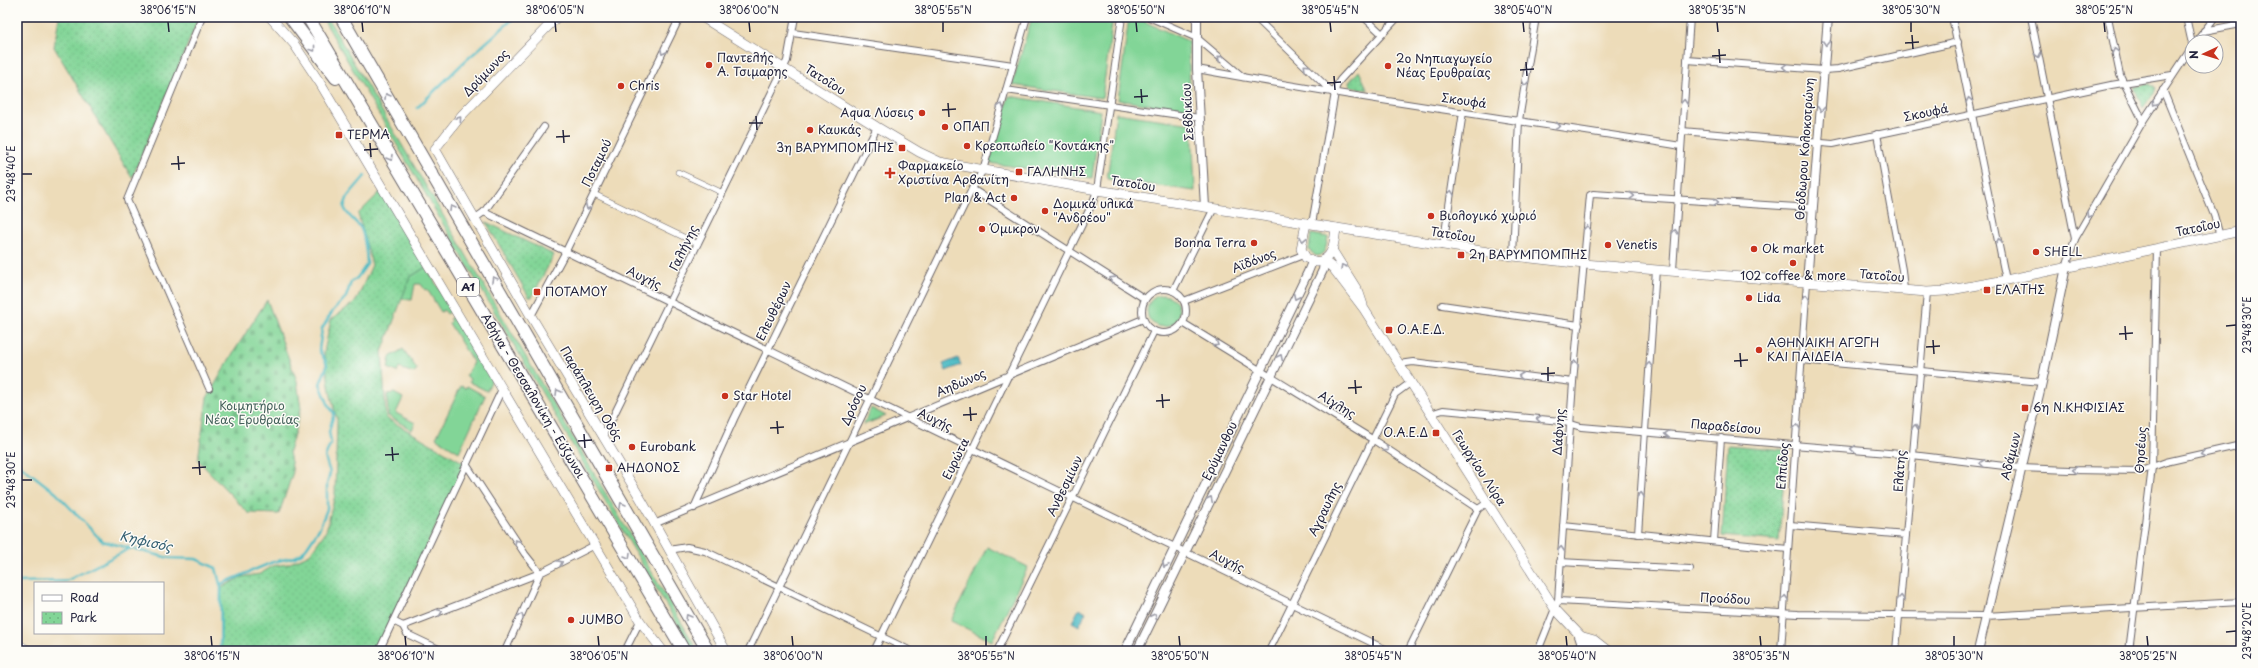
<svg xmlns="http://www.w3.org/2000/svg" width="2258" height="668" viewBox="0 0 2258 668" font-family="'Playpen Sans',sans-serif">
  <defs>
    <pattern id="cemetery-stones" width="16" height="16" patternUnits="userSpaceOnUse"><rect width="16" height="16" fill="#82d597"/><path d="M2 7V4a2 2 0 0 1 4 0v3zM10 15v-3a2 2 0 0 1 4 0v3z" fill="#70b783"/></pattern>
    <pattern id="park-dots" width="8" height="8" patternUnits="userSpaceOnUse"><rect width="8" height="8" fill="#82d597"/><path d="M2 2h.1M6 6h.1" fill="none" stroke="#70b783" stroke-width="1.8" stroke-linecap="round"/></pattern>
    <pattern id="water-ripples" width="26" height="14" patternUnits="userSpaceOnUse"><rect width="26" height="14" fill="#4dbbc5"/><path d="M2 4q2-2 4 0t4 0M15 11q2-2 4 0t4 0" fill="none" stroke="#4098a1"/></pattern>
  </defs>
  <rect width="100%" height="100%" fill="#fdfcf7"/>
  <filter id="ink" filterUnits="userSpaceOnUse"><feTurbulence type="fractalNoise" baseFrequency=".025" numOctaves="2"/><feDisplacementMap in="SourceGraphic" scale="8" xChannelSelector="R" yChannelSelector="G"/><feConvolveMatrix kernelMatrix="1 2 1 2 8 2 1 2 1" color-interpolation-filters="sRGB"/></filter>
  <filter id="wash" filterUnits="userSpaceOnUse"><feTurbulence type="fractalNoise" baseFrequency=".012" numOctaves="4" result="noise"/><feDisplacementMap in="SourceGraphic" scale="16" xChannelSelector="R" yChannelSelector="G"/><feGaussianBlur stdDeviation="0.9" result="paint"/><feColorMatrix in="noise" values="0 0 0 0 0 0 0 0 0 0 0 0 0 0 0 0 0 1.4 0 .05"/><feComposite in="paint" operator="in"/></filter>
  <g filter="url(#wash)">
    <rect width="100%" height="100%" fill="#eddcb9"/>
    <g fill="#82d597" stroke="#527c69">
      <polygon points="322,17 327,17 698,651 693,651"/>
      <polygon points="1032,17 1113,17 1102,98 1012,85"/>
      <polygon points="1129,17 1134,17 1188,41 1191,111 1118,100"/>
      <polygon points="1009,96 1101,111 1092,178 989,163"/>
      <polygon points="1116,113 1192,124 1195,191 1107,179"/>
      <path d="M1311,234L1328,237C1326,246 1326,255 1316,256L1309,250Z"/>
      <polygon points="426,267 452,311 447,314 444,310 441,312 427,289 425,290 421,284 415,284 412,300 400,299 410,277"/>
      <circle cx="1163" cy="311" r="16"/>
      <polygon points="454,316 492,379 487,391 469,382 470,379 466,376 473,362 449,323 451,321 449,319"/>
      <polygon points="403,349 417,369 414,373 399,368 397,372 388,368 390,357"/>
      <polygon points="461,386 466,388 467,386 485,396 459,452 436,438"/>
      <polygon points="394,393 403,398 396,413 415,423 412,430 388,416 387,394"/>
      <polygon points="871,408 886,416 863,425"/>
      <polygon points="987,547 1028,567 992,641 951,621"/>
    </g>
    <polygon fill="url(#cemetery-stones)" stroke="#527c69" points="267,300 297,381 301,409 289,452 293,472 279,514 248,513 198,460 207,398 233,353"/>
    <g fill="url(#park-dots)" stroke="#527c69">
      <polygon points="59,17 199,17 132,178 54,47"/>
      <polygon points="1359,71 1368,90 1351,87 1349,82"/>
      <polygon points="2150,84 2156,89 2143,108 2134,87"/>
      <polygon points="381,191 426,267 410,277 382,352 386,418 466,464 376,651 220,651 221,588 241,577 260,574 273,566 288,564 310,554 326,531 335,495 337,420 330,392 324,352 331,320 356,301 372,265 358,214"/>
      <polygon points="486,222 554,255 532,297 529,297"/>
      <polygon points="1728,445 1786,450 1779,541 1722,536"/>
    </g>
    <g fill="url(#water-ripples)" stroke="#386e80">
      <polygon points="958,358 961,365 946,371 943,364"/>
      <polygon points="1079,609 1086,612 1079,626 1072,622"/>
    </g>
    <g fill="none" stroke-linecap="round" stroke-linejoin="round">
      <g stroke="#4dbbc5" stroke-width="2.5">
        <polyline points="417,108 463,63 515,17"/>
        <polyline points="17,463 56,493 102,541 169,558 196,559 216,568 221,588 220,651"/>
        <polyline points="17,582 66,581 129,549"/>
        <path d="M221,584L273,562L295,557L302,553L307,547L319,529L327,509V484L330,473L325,457L331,442L329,432L334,413L329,406L320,384L327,366L326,362L319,350L322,329L332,312L346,297L351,282L357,278L367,264C367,257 364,232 360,227C354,219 348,217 344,207L348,196L365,176"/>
      </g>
    </g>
  </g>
  <g filter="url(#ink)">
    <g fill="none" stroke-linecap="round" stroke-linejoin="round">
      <defs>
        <g id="pedestrian">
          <polyline points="678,172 723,193"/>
          <polyline points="594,194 698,244"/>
        </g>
        <g id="minor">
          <polyline points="202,17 127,200 209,388"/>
          <polyline points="1149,17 1197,38 1243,77"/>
          <polyline points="1255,17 1334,94"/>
          <polyline points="1364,17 1382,34"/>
          <polyline points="1952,17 2006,280"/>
          <polyline points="2031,17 2075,239"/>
          <polyline points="2108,17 2120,75 2143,121"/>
          <polyline points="2186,17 2192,44"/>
          <polyline points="2204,31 2241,24"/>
          <polyline points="793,33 1013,65"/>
          <polyline points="2196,42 2215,17"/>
          <polyline points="1687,60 1824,70 1838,69 1958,42"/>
          <path d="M1197,69C1358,99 1520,120 1681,146"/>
          <polyline points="1006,90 1200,118"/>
          <polyline points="2163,90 2214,215 2220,236"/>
          <polyline points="1682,131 1833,144 2111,85 2172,75"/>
          <polyline points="1877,134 1902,270 1904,290"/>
          <polyline points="972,189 1145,299"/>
          <polyline points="484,212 544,127"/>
          <polyline points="474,219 484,212 1389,651"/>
          <polyline points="1312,224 1336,87 1340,80 1398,17"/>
          <polyline points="1443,246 1463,112"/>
          <polyline points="1513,256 1519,120 1536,17"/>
          <polyline points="2066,267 2075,239 2143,121 2192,47"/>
          <polyline points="1673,270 1690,17"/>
          <circle cx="1164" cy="311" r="22"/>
          <polyline points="1173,291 1214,208"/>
          <polyline points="1184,301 1303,255"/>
          <polyline points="1442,305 1579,325"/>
          <polyline points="531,316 565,253 680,17"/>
          <polyline points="1183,323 1372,439 1478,509"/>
          <polyline points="1801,360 2042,382"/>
          <polyline points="1399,364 1413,362 1573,382"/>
          <polyline points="1430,414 1443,410 1561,421 1581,427 1912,455 2021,468 2070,470 2141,471 2166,462 2241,445"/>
          <polyline points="602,436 609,425 787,61 795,17"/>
          <polyline points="466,464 525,554 540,573 505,651"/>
          <polyline points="694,508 734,419 877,127"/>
          <polyline points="654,524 1143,319"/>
          <polyline points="1790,525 1906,535"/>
          <polyline points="1563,526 1788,549"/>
          <polyline points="1638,534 1656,269"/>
          <polyline points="1714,541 1721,438"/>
          <polyline points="669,550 687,547 705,551 911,651"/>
          <polyline points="1560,562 1690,569"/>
          <polyline points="1558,601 1798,614 1985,616 2241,602"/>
          <polyline points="393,621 403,626 540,573 595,545"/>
          <polyline points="403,626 407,634 443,651"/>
          <polyline points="379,651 502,389"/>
          <polyline points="625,651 640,621"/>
          <polyline points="748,651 972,189 983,170 1027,17"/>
          <polyline points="874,651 1093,202 1097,190 1122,17"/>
          <polyline points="997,651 1154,331"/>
          <polyline points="1269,651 1395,394 1410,383"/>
          <polyline points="1408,651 1478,509 1487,503"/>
          <polyline points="1538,651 1558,601 1573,382 1590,195 1593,194 1813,208"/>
          <polyline points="1781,651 1807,282"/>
          <polyline points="1896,651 1927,292"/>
          <polyline points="2129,651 2152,467 2157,249"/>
        </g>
        <g id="tertiary">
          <polyline points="1197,17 1197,69 1205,207"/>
          <polyline points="1807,282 1828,17"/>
          <polyline points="1579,636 1584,651"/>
          <polyline points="1125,651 1308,272 1312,262"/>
          <polyline points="1137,651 1323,270 1324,261"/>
          <polyline points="1978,651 2042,382 2066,267"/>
        </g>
        <g id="secondary">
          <polyline points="270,17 294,44 320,83 614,577 640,621 663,651"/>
          <polyline points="557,17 461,116 435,149 531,316 642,501 726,651"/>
          <polyline points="702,17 877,127 919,152 940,162 1097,190 1513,256 1584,264 1927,292 1945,291 2006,280 2241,231"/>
          <path d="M1306,223L1301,249L1306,258L1317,262C1334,259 1334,243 1336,228"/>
          <polyline points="1332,250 1359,293 1363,305"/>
          <polyline points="1324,261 1333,268 1364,309 1555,609 1595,651"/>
          <polyline points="1580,636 1594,640 1608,651"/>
          <polyline points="17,644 29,651"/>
        </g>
        <g id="motorway">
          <polyline points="290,17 336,78"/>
          <polyline points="308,17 684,651"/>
          <polyline points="341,17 708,651"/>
        </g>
      </defs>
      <use href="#pedestrian" stroke="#696367" stroke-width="6"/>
      <use href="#minor" stroke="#696367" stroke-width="8"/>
      <use href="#tertiary" stroke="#696367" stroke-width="10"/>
      <use href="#secondary" stroke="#696367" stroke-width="10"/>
      <use href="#motorway" stroke="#696367" stroke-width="14"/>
      <use href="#pedestrian" stroke="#fff" stroke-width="5"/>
      <use href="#minor" stroke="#fff" stroke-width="6"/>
      <use href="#tertiary" stroke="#fff" stroke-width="8"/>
      <use href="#secondary" stroke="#fff" stroke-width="9"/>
      <use href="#motorway" stroke="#fff" stroke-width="12"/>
    </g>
    <defs><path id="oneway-chevron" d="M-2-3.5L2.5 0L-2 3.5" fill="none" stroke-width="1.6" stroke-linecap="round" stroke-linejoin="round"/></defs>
    <g stroke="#9c9ca7">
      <use href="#oneway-chevron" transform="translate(1826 43) rotate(94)"/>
      <use href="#oneway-chevron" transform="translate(313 49) rotate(52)"/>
      <use href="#oneway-chevron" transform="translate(2115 51) rotate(-102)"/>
      <use href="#oneway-chevron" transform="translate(663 52) rotate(116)"/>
      <use href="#oneway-chevron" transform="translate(2038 55) rotate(78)"/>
      <use href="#oneway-chevron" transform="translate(1220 58) rotate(-140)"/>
      <use href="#oneway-chevron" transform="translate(1306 67) rotate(-136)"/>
      <use href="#oneway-chevron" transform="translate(1785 67) rotate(-176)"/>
      <use href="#oneway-chevron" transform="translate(1525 83) rotate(99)"/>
      <use href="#oneway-chevron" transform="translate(387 96) rotate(-120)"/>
      <use href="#oneway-chevron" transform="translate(1969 100) rotate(-101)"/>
      <use href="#oneway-chevron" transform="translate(1684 102) rotate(-86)"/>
      <use href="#oneway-chevron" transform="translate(2155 103) rotate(123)"/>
      <use href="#oneway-chevron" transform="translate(1001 106) rotate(-74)"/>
      <use href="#oneway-chevron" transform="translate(1821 109) rotate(94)"/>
      <use href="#oneway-chevron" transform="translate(459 119) rotate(-49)"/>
      <use href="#oneway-chevron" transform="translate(1558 126) rotate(9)"/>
      <use href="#oneway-chevron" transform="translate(390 158) rotate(59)"/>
      <use href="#oneway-chevron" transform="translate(1451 193) rotate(-82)"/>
      <use href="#oneway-chevron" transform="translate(1632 196) rotate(4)"/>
      <use href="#oneway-chevron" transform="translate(1716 202) rotate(4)"/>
      <use href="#oneway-chevron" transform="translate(588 207) rotate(116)"/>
      <use href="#oneway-chevron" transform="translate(452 208) rotate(-120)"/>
      <use href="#oneway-chevron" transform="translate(2089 215) rotate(120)"/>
      <use href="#oneway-chevron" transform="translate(1587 228) rotate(-85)"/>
      <use href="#oneway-chevron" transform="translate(1675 232) rotate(-86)"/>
      <use href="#oneway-chevron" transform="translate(1303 239) rotate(100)"/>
      <use href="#oneway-chevron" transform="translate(1999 241) rotate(-102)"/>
      <use href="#oneway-chevron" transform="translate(1343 267) rotate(-121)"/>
      <use href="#oneway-chevron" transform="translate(494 279) rotate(-120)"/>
      <use href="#oneway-chevron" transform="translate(1112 279) rotate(-148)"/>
      <use href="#oneway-chevron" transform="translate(1296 297) rotate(116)"/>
      <use href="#oneway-chevron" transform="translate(1806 297) rotate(-86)"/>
      <use href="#oneway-chevron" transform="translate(1216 344) rotate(32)"/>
      <use href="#oneway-chevron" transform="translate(1280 357) rotate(-64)"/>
      <use href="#oneway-chevron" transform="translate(1575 363) rotate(-85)"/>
      <use href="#oneway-chevron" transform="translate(1649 365) rotate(-86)"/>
      <use href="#oneway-chevron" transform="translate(1521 376) rotate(-173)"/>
      <use href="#oneway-chevron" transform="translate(558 392) rotate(-120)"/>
      <use href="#oneway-chevron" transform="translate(1539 419) rotate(-175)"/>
      <use href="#oneway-chevron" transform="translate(1797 427) rotate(-86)"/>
      <use href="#oneway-chevron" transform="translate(1915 427) rotate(-85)"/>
      <use href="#oneway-chevron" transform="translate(1667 434) rotate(-176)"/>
      <use href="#oneway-chevron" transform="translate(1386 449) rotate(33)"/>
      <use href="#oneway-chevron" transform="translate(1853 449) rotate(-175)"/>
      <use href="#oneway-chevron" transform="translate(2203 454) rotate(168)"/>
      <use href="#oneway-chevron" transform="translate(1982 463) rotate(-173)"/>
      <use href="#oneway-chevron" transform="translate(2075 470) rotate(-179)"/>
      <use href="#oneway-chevron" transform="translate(1641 495) rotate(-86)"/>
      <use href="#oneway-chevron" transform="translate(1210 499) rotate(-64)"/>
      <use href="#oneway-chevron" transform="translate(622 505) rotate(-120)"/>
      <use href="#oneway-chevron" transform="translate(517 542) rotate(-122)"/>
      <use href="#oneway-chevron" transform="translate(1561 549) rotate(-86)"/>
      <use href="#oneway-chevron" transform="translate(628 556) rotate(59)"/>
      <use href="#oneway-chevron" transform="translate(560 563) rotate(-26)"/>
      <use href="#oneway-chevron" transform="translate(1165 565) rotate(115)"/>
      <use href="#oneway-chevron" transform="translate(1785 598) rotate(-86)"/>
      <use href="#oneway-chevron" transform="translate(1901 598) rotate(-85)"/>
      <use href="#oneway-chevron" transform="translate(440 612) rotate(-21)"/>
      <use href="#oneway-chevron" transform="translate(521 616) rotate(-65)"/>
      <use href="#oneway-chevron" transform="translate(1154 616) rotate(-65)"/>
      <use href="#oneway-chevron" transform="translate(688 617) rotate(-121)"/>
    </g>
  </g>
  <path fill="none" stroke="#22223b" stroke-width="1.5" d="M168,22L169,32M362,22L363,32M555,22L556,32M749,22L750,32M943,22V32M1136,22L1137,32M1330,22L1331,32M1523,22L1524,32M1717,22L1718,32M1911,22V32M2104,22L2105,32M1912,35L1913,49M1905,43L1919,42M1719,49L1720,63M1712,56L1726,55M1526,62L1527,76M1520,70L1534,69M1334,76L1335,90M1327,83L1341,82M1141,89L1142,103M1134,97L1148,96M948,103L949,117M942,110L956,109M756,116L757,130M749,123H763M563,130L564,143M556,137L570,136M370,143L371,157M364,150L378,149M178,156L179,170M171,164L185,163M22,174H32M2125,326L2126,340M2226,326L2236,325M2119,334L2133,333M1933,340L1934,354M1926,347L1940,346M1740,353L1741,367M1734,361L1748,360M1548,367V381M1541,374L1555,373M1355,380L1356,394M1348,388L1362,387M1162,394L1163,408M1156,401L1170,400M970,407L971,421M963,415L977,414M777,421L778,434M770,428L784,427M584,434L585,448M578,441L592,440M392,447L393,461M385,455L399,454M199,461L200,475M192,468L206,467M22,480H32M2226,632L2236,631M211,636L212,646M405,636L406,646M598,636L599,646M792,636L793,646M986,636V646M1179,636L1180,646M1373,636V646M1566,636L1567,646M1760,636L1761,646M1954,636V646M2147,636L2148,646"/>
  <g fill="#c8321e" stroke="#fdfcf7" stroke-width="1.5">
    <circle cx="709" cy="65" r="4"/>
    <circle cx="1388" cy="66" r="4"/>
    <circle cx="621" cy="86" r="4"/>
    <circle cx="922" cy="113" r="4"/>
    <circle cx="945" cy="127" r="4"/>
    <circle cx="810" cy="130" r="4"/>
    <rect x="335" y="131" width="8" height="8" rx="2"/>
    <circle cx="967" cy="146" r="4"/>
    <rect x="898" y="144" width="8" height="8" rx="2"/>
    <rect x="1015" y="168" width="8" height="8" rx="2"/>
    <path d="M888 167h4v4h4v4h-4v4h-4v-4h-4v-4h4z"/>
    <circle cx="1014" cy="198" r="4"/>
    <circle cx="1045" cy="211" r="4"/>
    <circle cx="1431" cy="216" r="4"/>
    <circle cx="982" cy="229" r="4"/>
    <circle cx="1254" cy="243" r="4"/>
    <circle cx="1608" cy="245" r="4"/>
    <circle cx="1754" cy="249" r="4"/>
    <circle cx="2036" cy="252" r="4"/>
    <rect x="1457" y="251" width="8" height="8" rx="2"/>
    <circle cx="1793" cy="263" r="4"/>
    <rect x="1983" y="286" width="8" height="8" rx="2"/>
    <rect x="533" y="288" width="8" height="8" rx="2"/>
    <circle cx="1749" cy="298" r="4"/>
    <rect x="1385" y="326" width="8" height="8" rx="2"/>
    <circle cx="1759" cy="350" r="4"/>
    <circle cx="725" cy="396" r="4"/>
    <rect x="2021" y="404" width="8" height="8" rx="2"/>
    <rect x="1432" y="429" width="8" height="8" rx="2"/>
    <circle cx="632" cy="447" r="4"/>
    <rect x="605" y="464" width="8" height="8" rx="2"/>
    <circle cx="571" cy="620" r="4"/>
  </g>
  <g text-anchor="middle" stroke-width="3" stroke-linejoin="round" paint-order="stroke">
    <rect fill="#fdfcf7" stroke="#646373" stroke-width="1" x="457" y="278" width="22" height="18" rx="3"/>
    <g font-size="11" font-weight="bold" fill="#22223b">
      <text x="468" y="291">Α1</text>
    </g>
    <g font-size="12" fill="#22223b" stroke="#fdfcf7" text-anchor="start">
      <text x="717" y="62">Παντελής<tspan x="717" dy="14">Α. Τσιμαρης</tspan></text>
      <text x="1396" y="63">2ο Νηπιαγωγείο<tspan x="1396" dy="14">Νέας Ερυθραίας</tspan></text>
      <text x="629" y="90">Chris</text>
      <text x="914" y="117" text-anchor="end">Aqua Λύσεις</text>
      <text x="953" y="131">ΟΠΑΠ</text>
      <text x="818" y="134">Καυκάς</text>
      <text x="347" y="139">ΤΕΡΜΑ</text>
      <text x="975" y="150">Κρεοπωλείο "Κοντάκης"</text>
      <text x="894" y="152" text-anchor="end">3η ΒΑΡΥΜΠΟΜΠΗΣ</text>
      <text x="898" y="170">Φαρμακείο<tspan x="898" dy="14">Χριστίνα Αρβανίτη</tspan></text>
      <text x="1027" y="176">ΓΑΛΗΝΗΣ</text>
      <text x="1006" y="202" text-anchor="end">Plan &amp; Act</text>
      <text x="1053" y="208">Δομικά υλικά<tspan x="1053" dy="14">"Ανδρέου"</tspan></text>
      <text x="1439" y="220">Βιολογικό χωριό</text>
      <text x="990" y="233">Όμικρον</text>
      <text x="1246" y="247" text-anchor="end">Bonna Terra</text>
      <text x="1616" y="249">Venetis</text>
      <text x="1762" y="253">Ok market</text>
      <text x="2044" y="256">SHELL</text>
      <text x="1469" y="259">2η ΒΑΡΥΜΠΟΜΠΗΣ</text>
      <text x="1793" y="280" text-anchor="middle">102 coffee &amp; more</text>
      <text x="1995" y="294">ΕΛΑΤΗΣ</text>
      <text x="545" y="296">ΠΟΤΑΜΟΥ</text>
      <text x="1757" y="302">Lida</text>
      <text x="1397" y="334">Ο.Α.Ε.Δ.</text>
      <text x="1767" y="347">ΑΘΗΝΑΙΚΗ ΑΓΩΓΗ<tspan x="1767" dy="14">ΚΑΙ ΠΑΙΔΕΙΑ</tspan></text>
      <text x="733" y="400">Star Hotel</text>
      <text x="2033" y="412">6η Ν.ΚΗΦΙΣΙΑΣ</text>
      <text x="1428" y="437" text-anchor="end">Ο.Α.Ε.Δ</text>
      <text x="640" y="451">Eurobank</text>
      <text x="617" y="472">ΑΗΔΟΝΟΣ</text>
      <text x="579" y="624">JUMBO</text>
    </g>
    <g font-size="12" fill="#22223b" stroke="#fdfcf7">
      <text transform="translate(486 73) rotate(-46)" y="4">Δρύμωνος</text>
      <text transform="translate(825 80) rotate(32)" y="4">Τατοΐου</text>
      <text transform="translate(1464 101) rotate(8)" y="4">Σκουφά</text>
      <text transform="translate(1188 112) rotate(-93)" y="4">Σεβδικίου</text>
      <text transform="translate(1926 113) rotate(-12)" y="4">Σκουφά</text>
      <text transform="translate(1805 149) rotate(-86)" y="4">Θεόδωρου Κολοκοτρώνη</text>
      <text transform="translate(597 163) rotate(-64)" y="4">Ποταμού</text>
      <text transform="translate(1133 184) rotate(9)" y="4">Τατοΐου</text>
      <text transform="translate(2198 228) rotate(-12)" y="4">Τατοΐου</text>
      <text transform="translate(1453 235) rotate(9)" y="4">Τατοΐου</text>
      <text transform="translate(684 248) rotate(-64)" y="4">Γαλήνης</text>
      <text transform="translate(1254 261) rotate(-21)" y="4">Αϊδόνος</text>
      <text transform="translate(1882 276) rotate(5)" y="4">Τατοΐου</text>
      <text transform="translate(644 278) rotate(26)" y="4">Αυγής</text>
      <text transform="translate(774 311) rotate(-64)" y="4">Ελευθέρων</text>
      <text transform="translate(961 383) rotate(-23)" y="4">Αηδώνος</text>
      <text transform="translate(591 394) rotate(59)" y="4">Παράπλευρη Οδός</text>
      <text transform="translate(533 396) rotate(59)" y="4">Αθήνα - Θεσσαλονίκη - Εύζωνοι</text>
      <text transform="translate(854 405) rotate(-65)" y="4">Δρόσου</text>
      <text transform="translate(1337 405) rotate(31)" y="4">Αίγλης</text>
      <text transform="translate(935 420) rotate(25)" y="4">Αυγής</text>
      <text transform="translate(1726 427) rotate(5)" y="4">Παραδείσου</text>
      <text transform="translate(1559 432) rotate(-86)" y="4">Δάφνης</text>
      <text transform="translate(2141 450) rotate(-87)" y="4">Θησέως</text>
      <text transform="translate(1220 451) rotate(-64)" y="4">Ερύμανθου</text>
      <text transform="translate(2011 456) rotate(-76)" y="4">Αδάμων</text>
      <text transform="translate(956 459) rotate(-64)" y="4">Ευρώτα</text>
      <text transform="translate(1783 466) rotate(-86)" y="4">Ελπίδος</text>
      <text transform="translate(1479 468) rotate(57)" y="4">Γεωργίου Λύρα</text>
      <text transform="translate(1900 471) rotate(-86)" y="4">Ελάτης</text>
      <text transform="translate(1065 486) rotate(-64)" y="4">Ανθεσμίων</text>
      <text transform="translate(1325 509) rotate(-64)" y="4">Αγραυλης</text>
      <text transform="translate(1227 561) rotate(26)" y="4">Αυγής</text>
      <text transform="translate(1725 599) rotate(3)" y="4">Προόδου</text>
    </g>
    <g font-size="12" fill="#44615b" stroke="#fdfcf7">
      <text x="252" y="410">Κοιμητήριο<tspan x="252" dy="14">Νέας Ερυθραίας</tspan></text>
    </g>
    <g font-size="13" font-style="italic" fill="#335f72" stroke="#fdfcf7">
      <text transform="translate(146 541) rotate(13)" y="5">Κηφισός</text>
    </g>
  </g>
  <rect width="2258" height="668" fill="none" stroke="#fdfcf7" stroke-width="44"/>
  <rect x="34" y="582" width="130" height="52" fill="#fdfcf7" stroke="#a5a5ac"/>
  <rect x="42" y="595" width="20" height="6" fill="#ffffff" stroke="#a5a5ac"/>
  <text x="70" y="602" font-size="12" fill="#22223b">Road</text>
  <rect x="42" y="612" width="20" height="12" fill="url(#park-dots)" stroke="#a5a5ac"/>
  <text x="70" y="622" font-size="12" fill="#22223b">Park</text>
  <g transform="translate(2204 54) rotate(266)"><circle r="19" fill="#fdfcf7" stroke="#a5a5ac"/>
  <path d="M0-3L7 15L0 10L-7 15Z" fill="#c8321e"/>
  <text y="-6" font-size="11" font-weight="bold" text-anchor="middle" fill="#22223b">N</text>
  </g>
  <rect x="22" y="22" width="2214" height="624" fill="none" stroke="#22223b" stroke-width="1.5"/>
  <g font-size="10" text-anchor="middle" fill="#22223b">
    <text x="168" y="14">38°06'15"N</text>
    <text x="362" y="14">38°06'10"N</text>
    <text x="555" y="14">38°06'05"N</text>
    <text x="749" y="14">38°06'00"N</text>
    <text x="943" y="14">38°05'55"N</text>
    <text x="1136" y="14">38°05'50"N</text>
    <text x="1330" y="14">38°05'45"N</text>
    <text x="1523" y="14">38°05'40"N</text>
    <text x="1717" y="14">38°05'35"N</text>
    <text x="1911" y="14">38°05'30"N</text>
    <text x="2104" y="14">38°05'25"N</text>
    <text transform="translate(11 174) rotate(-90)" y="4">23°48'40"E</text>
    <text transform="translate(2247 325) rotate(-90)" y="4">23°48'30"E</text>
    <text transform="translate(11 480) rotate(-90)" y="4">23°48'30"E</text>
    <text transform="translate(2247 631) rotate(-90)" y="4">23°48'20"E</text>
    <text x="212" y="660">38°06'15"N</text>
    <text x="406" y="660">38°06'10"N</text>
    <text x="599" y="660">38°06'05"N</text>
    <text x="793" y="660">38°06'00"N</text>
    <text x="986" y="660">38°05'55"N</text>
    <text x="1180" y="660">38°05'50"N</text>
    <text x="1373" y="660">38°05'45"N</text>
    <text x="1567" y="660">38°05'40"N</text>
    <text x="1761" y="660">38°05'35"N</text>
    <text x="1954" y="660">38°05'30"N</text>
    <text x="2148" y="660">38°05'25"N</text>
  </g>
</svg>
